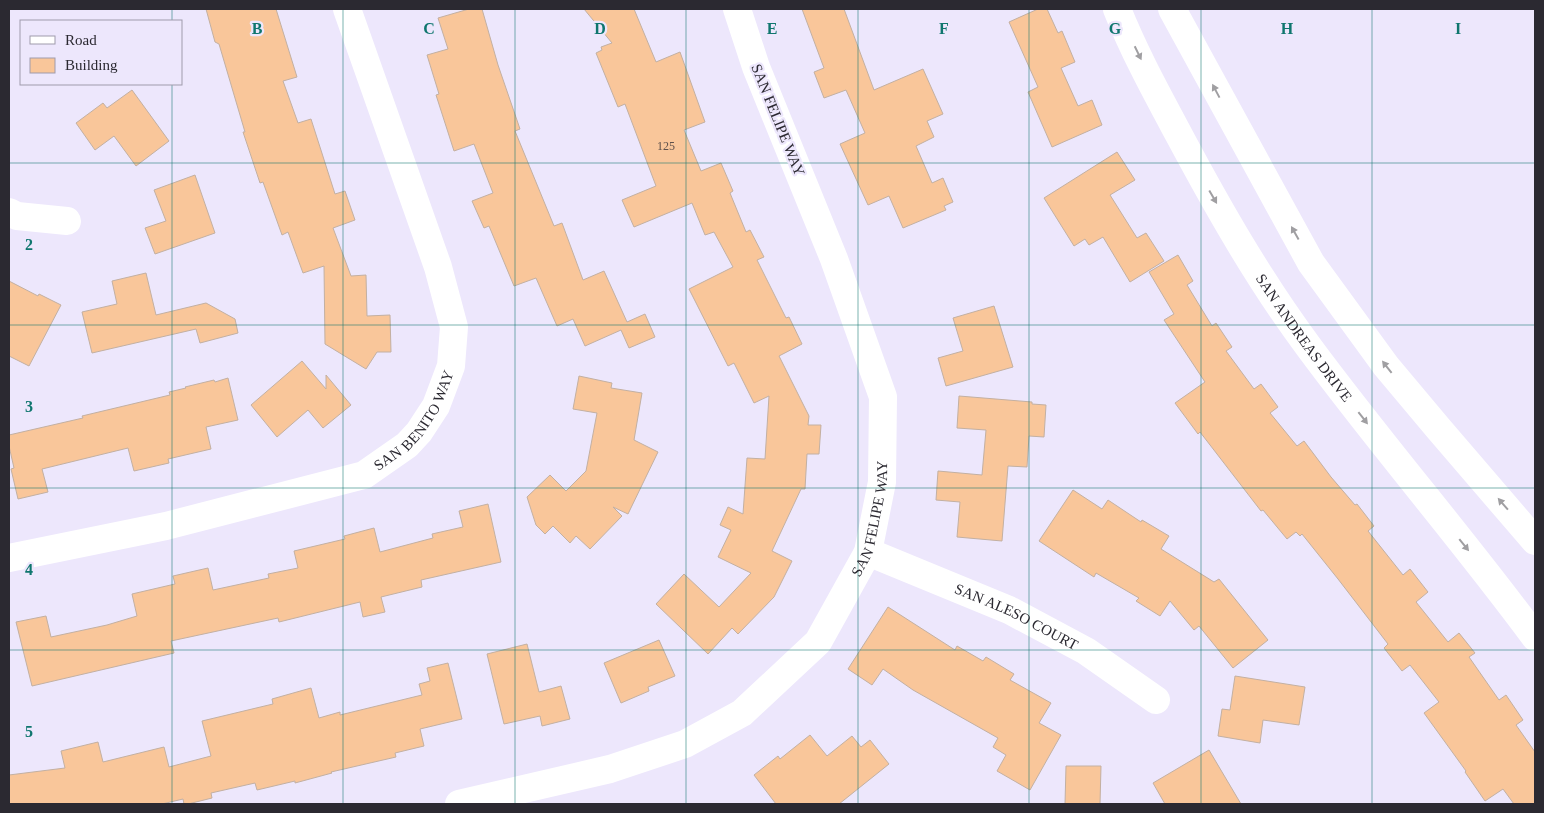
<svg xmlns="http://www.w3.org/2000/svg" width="1544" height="813" viewBox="0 0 1544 813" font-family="Georgia,serif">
  <rect width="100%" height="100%" fill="#ede7fc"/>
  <g fill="#f9c69a" stroke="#c3b0a2">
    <polygon points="206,9 276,9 297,77 283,81 298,123 311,119 335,194 345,191 355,220 333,228 351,276 366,275 367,316 390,315 391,352 377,352 366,369 325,344 324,266 303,273 288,232 282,235 263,182 260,183 243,132 245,132 219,44 215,42"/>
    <polygon points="469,9 482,9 498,65 520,129 515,131 554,226 562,223 583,280 604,271 627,322 645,314 655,337 629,348 621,330 585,346 573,319 557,326 536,278 514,286 489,226 484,228 472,201 493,193 474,144 454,151 436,95 439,94 427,55 448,49 438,18"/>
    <polygon points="584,9 634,9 656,62 680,52 705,122 684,130 701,171 721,163 733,191 730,193 746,232 750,230 764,257 757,260 786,318 789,317 802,344 779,356 809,416 808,425 821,425 819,454 807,454 805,489 801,489 772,551 792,561 774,597 738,634 732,628 708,654 656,604 684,574 719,607 751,573 718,557 731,530 720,525 728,507 743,514 747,458 765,459 769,396 754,403 734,363 728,366 689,289 733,267 714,232 705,235 692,203 634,227 622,200 656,186 625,104 618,107 596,53 602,50 601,47 612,43"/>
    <polygon points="802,9 844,9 874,90 923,69 943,114 927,121 934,137 916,146 932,183 943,178 953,202 944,206 946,210 903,228 889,196 868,205 840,144 865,133 846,90 824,98 814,72 824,68"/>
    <polygon points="1038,9 1047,9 1058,33 1062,31 1075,62 1061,68 1078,106 1092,100 1102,125 1052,147 1028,92 1038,87 1009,22"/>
    <polygon points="132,90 169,141 136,166 114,136 95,150 76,123 103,103 107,108"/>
    <polygon points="1117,152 1135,180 1110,195 1137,238 1146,233 1164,261 1130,282 1103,237 1089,245 1085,239 1074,246 1044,198"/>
    <polygon points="195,175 215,233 155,254 145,228 166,221 154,190"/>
    <polygon points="1178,255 1193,281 1187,285 1212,326 1216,323 1232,347 1226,351 1254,389 1261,384 1278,407 1270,413 1297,446 1304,441 1331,477 1355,505 1357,504 1374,526 1368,531 1403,575 1410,569 1428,592 1416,602 1448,642 1459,633 1475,653 1469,657 1499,700 1506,695 1523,720 1516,725 1535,752 1535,804 1514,804 1503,789 1485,801 1465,772 1466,771 1424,713 1439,702 1410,665 1402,671 1384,648 1388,644 1338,579 1302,534 1300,536 1296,532 1287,539 1263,510 1261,511 1200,432 1198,434 1175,403 1205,382 1164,320 1174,314 1149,272"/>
    <polygon points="146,273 156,315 206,303 235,319 238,333 200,343 196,329 92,353 82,312 117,304 112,281"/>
    <polygon points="9,281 38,296 39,294 61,305 29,366 9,356"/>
    <polygon points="994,306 1013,367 946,386 938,358 963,351 953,318"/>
    <polygon points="302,361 326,389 326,375 351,405 323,428 308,410 277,437 251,405"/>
    <polygon points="579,376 612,383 611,388 642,393 634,440 658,452 628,514 613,507 622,516 590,549 576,536 570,543 553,526 545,534 536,525 527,497 550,475 566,491 586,471 597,413 573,409"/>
    <polygon points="228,378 238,420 206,427 211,449 168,459 169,463 134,471 128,448 42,469 48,492 18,499 11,469 14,468 9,446 9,435 83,418 82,416 170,395 169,392 186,388 185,387 214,380 215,382"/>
    <polygon points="959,396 1032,402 1032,404 1046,405 1044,437 1029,436 1027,467 1008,466 1002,541 957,537 960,502 936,500 938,471 982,475 986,430 957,428"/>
    <polygon points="1073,490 1102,509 1108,500 1141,522 1142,520 1169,536 1161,549 1214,582 1219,579 1268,640 1233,668 1199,626 1194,630 1170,601 1160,616 1136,601 1139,598 1096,573 1094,577 1039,541"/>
    <polygon points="488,504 501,562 421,580 422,587 381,597 385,612 363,617 360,602 279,622 278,618 171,641 174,653 32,686 16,622 46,616 51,637 107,625 137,616 132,594 175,584 173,576 208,568 213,590 269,578 268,574 298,568 294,551 345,539 344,536 374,528 380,552 433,538 432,534 463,527 459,511"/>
    <polygon points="888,607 955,650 957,646 983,661 986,657 1014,674 1010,680 1051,703 1039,723 1061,735 1030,790 997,771 1006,755 993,747 998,738 913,690 883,669 872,685 848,669"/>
    <polygon points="659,640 675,676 648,687 649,691 621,703 604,663"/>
    <polygon points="527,644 539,692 561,686 570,719 542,726 540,716 504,724 487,654"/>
    <polygon points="448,663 462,719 420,729 424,746 395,753 396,757 331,772 332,773 295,783 295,781 257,790 255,783 211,793 212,798 188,804 184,804 183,799 162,804 9,804 9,775 65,768 61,751 98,742 103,762 164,747 169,767 211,756 202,721 273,704 272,699 311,688 319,718 340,712 340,715 422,695 419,684 430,681 427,668"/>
    <polygon points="1235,676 1305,687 1299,725 1263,720 1260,743 1218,736 1222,709 1230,710"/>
    <polygon points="810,735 827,756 852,736 861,747 870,740 889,764 839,804 776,804 754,775 778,756 780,759"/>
    <polygon points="1209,750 1241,804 1165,804 1153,783"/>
    <polygon points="1066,766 1101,766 1100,804 1065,804"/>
  </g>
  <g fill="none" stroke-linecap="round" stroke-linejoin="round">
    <g stroke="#fff" stroke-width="28">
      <path id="s1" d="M1117,9C1134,52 1157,94 1179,135C1218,208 1259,280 1308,346C1381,445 1462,538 1535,637"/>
      <polyline points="1172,9 1311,263 1386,366 1438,428 1535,541"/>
      <polyline points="9,212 17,216 67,221"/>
      <path id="s2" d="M868,552L1009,610L1086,651L1156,700"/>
      <path id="s3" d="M9,558L166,526L364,475L407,445L419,432L436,406L451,366L454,327L438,267L347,9"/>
      <path id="s4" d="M459,804L610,769L685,744L742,713L818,642L868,552L882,482L883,397L834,259L756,67L737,9"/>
    </g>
  </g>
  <defs><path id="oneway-solid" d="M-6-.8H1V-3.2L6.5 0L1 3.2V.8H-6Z" transform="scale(1.25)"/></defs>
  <g fill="#a09fa2">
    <use href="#oneway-solid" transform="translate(1138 53) rotate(64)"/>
    <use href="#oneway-solid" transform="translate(1216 91) rotate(-118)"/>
    <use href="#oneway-solid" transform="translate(1213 197) rotate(60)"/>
    <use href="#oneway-solid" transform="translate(1295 233) rotate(-119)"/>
    <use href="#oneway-solid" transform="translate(1387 367) rotate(-128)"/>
    <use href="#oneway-solid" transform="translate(1363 418) rotate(52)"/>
    <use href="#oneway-solid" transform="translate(1503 504) rotate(-131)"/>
    <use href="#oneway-solid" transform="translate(1464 545) rotate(51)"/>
  </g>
  <path fill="none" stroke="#0f766e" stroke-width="1" stroke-opacity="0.55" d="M172,9V21M343,9V804M515,9V804M686,9V804M858,9V804M1029,9V804M1201,9V804M1372,9V804M172,84V804M9,163H1535M9,325H1535M9,488H1535M9,650H1535"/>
  <g text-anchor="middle" stroke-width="4.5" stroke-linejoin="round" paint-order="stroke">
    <g font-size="12" fill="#5e504b">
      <text x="666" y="150">125</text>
    </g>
    <g font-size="15" fill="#2b2931" stroke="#ede7fc">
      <text transform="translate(778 120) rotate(68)" y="5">SAN FELIPE WAY</text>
      <text dy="5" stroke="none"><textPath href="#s1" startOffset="379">SAN ANDREAS DRIVE</textPath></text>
      <text dy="5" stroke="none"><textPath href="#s3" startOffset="441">SAN BENITO WAY</textPath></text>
      <text dy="5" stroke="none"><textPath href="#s4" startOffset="539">SAN FELIPE WAY</textPath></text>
      <text dy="5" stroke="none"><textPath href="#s2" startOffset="162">SAN ALESO COURT</textPath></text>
    </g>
  </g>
  <g font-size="16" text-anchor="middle" font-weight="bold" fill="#0f766e" stroke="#ede7fc" stroke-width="4.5" stroke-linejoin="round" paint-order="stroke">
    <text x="257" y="34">B</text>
    <text x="429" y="34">C</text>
    <text x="600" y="34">D</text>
    <text x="772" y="34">E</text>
    <text x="944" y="34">F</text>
    <text x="1115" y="34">G</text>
    <text x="1287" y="34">H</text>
    <text x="1458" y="34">I</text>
    <text x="29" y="250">2</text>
    <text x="29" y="412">3</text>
    <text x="29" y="575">4</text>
    <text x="29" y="737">5</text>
  </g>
  <rect width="1544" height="813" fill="none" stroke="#2b2931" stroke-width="20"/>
  <rect x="20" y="20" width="162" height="65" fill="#ede7fc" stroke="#9f9bab"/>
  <rect x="30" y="36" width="25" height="8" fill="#ffffff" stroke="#9f9bab"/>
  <text x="65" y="45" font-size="15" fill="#2b2931">Road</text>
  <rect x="30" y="58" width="25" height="15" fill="#f9c69a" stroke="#9f9bab"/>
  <text x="65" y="70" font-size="15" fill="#2b2931">Building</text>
</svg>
